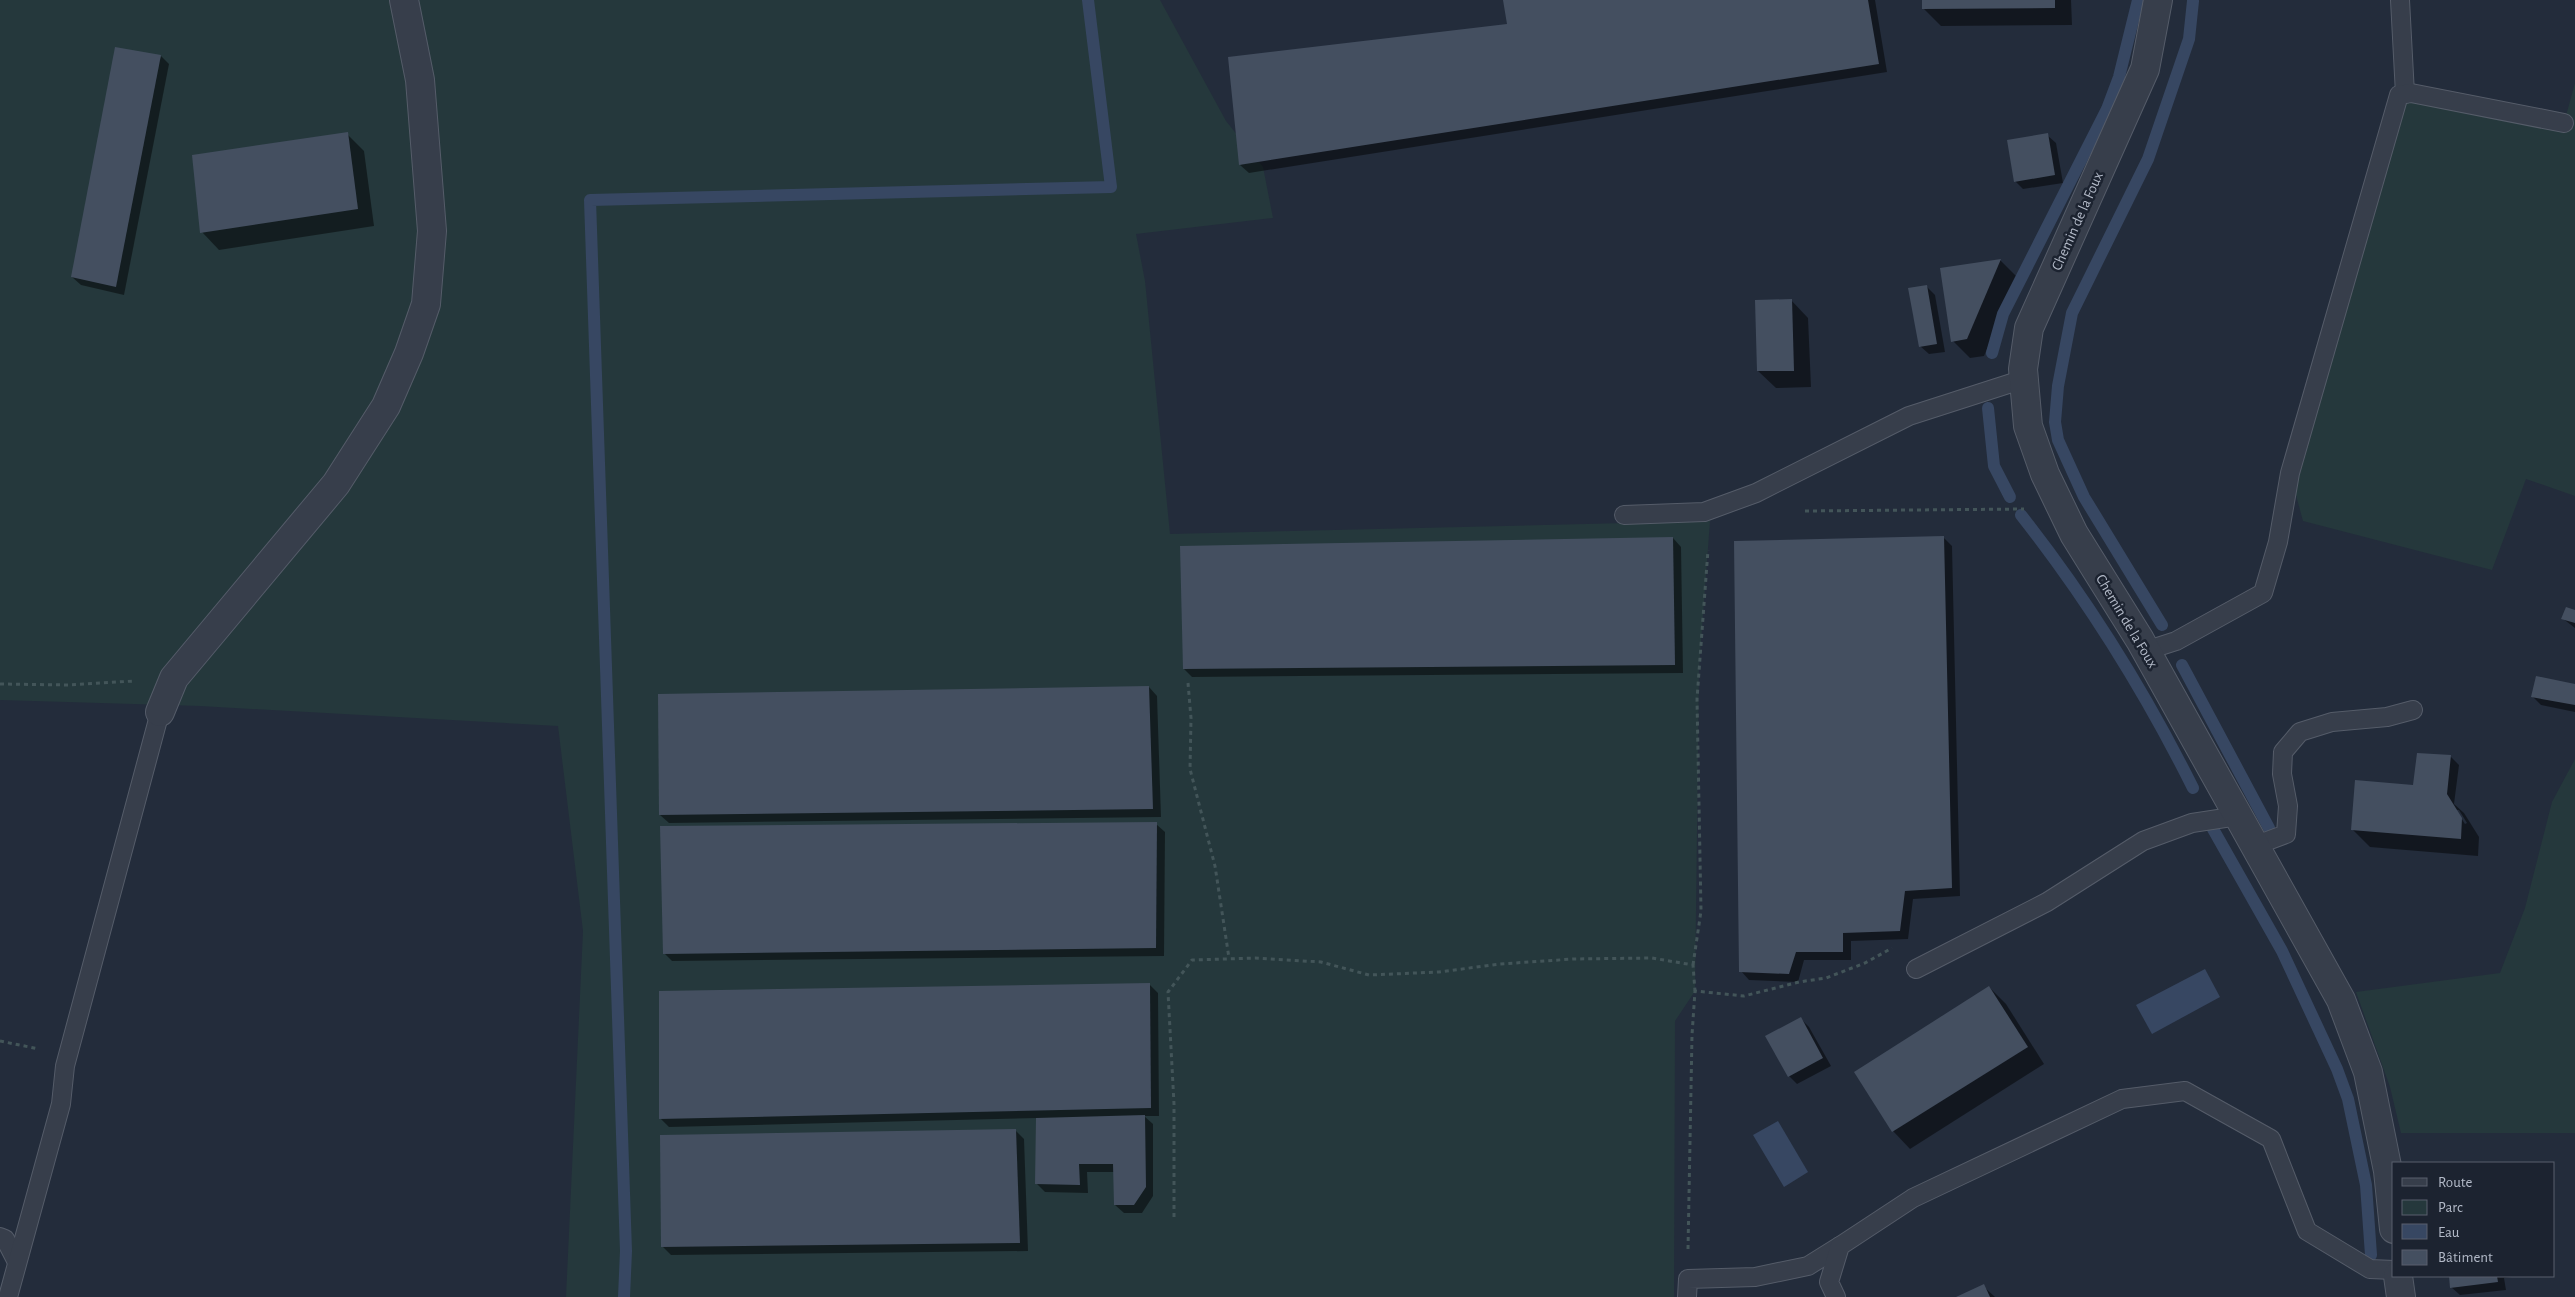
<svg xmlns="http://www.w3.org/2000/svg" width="2575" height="1297" viewBox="0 0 2575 1297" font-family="'Alegreya Sans',sans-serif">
  <rect width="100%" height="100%" fill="#232c3b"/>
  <g fill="#25383c" fill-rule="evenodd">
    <path d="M0,0H1160L1226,121L1263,167L1273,218L1136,234L1145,281L1170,534L1710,521L1699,669L1695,991L1675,1021L1674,1297H566L583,931L558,726L200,706L0,700ZM1016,1137L1020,1243H1009Z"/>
    <polygon points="2575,83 2575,496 2526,479 2492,570 2303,521 2290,473 2399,95 2564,123"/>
    <polygon points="2575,759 2575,1133 2401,1133 2390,1087 2356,992 2500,973 2525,908 2552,802"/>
  </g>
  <g fill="#374762">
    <polygon points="2205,969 2220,997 2152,1034 2136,1005"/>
    <polygon points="1778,1121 1808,1172 1784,1187 1753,1135"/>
  </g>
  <g fill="#0007" fill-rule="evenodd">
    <polygon points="1505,0 1875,0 1887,72 1249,173 1240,165 1508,25"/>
    <polygon points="1923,0 2071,0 2072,25 1941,26 1924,9"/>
    <polygon points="161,56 169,64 124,295 81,285 72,277"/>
    <polygon points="347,134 364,151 374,226 219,250 202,232"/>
    <polygon points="2047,135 2056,143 2063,183 2023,189 2015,181"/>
    <polygon points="2000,260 2017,277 1984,356 1970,358 1953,341"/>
    <polygon points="1926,286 1935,295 1945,352 1929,354 1920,346"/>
    <polygon points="1791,300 1808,318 1811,387 1776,388 1758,371"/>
    <polygon points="1943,537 1952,546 1960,896 1913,899 1908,939 1851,941 1851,960 1804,960 1798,982 1749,980 1741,971"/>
    <polygon points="1673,538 1681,547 1683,673 1192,677 1184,669"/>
    <polygon points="2575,611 2575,628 2562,618"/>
    <polygon points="2575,685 2575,712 2541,705 2532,696"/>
    <polygon points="1149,687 1157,696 1161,817 669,823 660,815"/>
    <path d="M2450,756L2459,765L2454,804L2464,813L2479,837L2478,856L2370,847L2352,829L2414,786ZM2456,810H2459L2467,823L2465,824Z"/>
    <polygon points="1156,824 1165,832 1164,956 672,961 664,953"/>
    <polygon points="1149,984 1158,993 1159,1116 1144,1116 1153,1124 1153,1196 1142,1213 1124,1213 1115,1205 1115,1172 1087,1172 1088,1193 1045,1192 1037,1184 1037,1118 669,1127 660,1118"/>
    <polygon points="1989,987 2006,1004 2044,1064 1910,1149 1893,1131"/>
    <polygon points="1800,1018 1809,1027 1831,1066 1797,1084 1789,1076"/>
    <polygon points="1016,1131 1024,1139 1028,1251 671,1255 663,1247"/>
    <polygon points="2450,1276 2512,1276 2512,1277 2504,1278 2506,1290 2460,1295 2451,1287"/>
    <polygon points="1983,1286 1995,1297 1959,1297"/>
  </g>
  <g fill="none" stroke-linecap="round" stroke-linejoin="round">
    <g stroke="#374762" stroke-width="12">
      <polyline points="1992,353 2003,314 2107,109 2119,77 2138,0"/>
      <polyline points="1988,408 1994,466 2010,497"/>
      <path d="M2021,515C2087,599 2145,692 2193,788"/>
      <polyline points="2162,625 2084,497 2058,440 2055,422 2058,386 2072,313 2148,159 2189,39 2193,1"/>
      <polyline points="2182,665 2269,828"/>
      <polyline points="2213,829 2282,951 2337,1069 2348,1099 2366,1185 2371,1255"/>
      <polyline points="624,1297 626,1251 590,200 1111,187 1088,0"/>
    </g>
  </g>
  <g fill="#444f60">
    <polygon points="1503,0 1868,0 1879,64 1239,165 1228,57 1507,24"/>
    <polygon points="1922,0 2055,0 2055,8 1922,9"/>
    <polygon points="115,47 161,55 116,287 71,277"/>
    <polygon points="348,132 358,209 200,233 192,155"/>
    <polygon points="2048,133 2055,175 2014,182 2007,140"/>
    <polygon points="2001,259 1967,339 1951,342 1940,268"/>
    <polygon points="1927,285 1937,344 1919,347 1908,288"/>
    <polygon points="1792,299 1794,371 1757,371 1755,300"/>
    <polygon points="1944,536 1952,888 1905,891 1900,931 1843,933 1843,952 1796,952 1789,974 1739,972 1734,541"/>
    <polygon points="1673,537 1675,665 1183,669 1180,546"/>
    <polygon points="2566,607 2575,610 2575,623 2561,619"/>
    <polygon points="2536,676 2575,684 2575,705 2531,697"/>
    <polygon points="1149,686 1153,809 659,815 658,694"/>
    <polygon points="2417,753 2451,755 2447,794 2462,818 2461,839 2351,830 2355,780 2413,785"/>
    <polygon points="1157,822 1156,948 663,954 660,826"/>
    <polygon points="1150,983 1151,1108 659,1119 659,991"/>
    <polygon points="1989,986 2028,1047 1892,1132 1854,1072"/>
    <polygon points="1801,1017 1823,1058 1788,1077 1765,1036"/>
    <polygon points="1145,1115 1146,1187 1134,1205 1114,1205 1113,1164 1079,1164 1080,1185 1035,1184 1036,1118"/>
    <polygon points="1016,1129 1020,1243 661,1247 660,1135"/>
    <polygon points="2449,1276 2497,1276 2498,1282 2450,1288"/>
    <polygon points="1984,1284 1990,1297 1956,1297"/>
  </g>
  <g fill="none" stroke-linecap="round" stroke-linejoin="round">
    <defs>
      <g id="service">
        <polyline points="2400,0 2405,94"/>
        <polyline points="1624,515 1704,512 1756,493 1909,416 2024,379"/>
        <polyline points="2145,651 2176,641 2263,593 2278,542 2290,473 2399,95 2411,93 2564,123"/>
        <polyline points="2254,846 2286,834 2288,806 2282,774 2283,752 2300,732 2332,722 2387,717 2413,710"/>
        <polyline points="1916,969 2047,902 2143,841 2192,823 2238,816"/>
        <polyline points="0,1237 5,1239 17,1262"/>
        <polyline points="8,1297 61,1104 65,1066 160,712"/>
        <polyline points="1687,1297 1688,1279 1755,1277 1808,1266 1840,1246"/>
        <polyline points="1836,1297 1829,1282 1840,1246 1913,1198 2122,1099 2185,1091 2271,1139 2307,1231 2370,1269 2394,1270"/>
      </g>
      <g id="minor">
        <polyline points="2158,0 2145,69 2029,328 2023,369 2028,426 2045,474 2074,534 2140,640 2341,1000 2368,1072 2388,1171 2394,1229"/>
        <polyline points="160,712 174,678 336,484 386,406 409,353 426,304 432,231 420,80 404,0"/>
        <polyline points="2398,1276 2401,1297"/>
      </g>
    </defs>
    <use href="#service" stroke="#555c69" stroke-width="20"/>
    <use href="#minor" stroke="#555c69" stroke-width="30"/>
    <g stroke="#435559" stroke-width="3" stroke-dasharray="4 4" stroke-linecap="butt">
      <polyline points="1805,511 2024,509"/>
      <polyline points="1188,683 1191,718 1190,769 1215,866 1229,958"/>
      <polyline points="0,684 69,685 134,681"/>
      <polyline points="1693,965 1701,911 1697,699 1708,550"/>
      <polyline points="0,1041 39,1049"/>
      <polyline points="1174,1217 1174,1104 1168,992 1192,960 1255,958 1321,962 1369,975 1439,972 1500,964 1573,959 1652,958 1693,965 1695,991"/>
      <polyline points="1688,1249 1692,1035 1695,991 1744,996 1799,982 1826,978 1865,963 1892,948"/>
    </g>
    <use href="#service" stroke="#373e4b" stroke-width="18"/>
    <use href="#minor" stroke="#373e4b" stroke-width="28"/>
  </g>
  <g text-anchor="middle" stroke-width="5" stroke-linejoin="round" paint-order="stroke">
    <g font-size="15" fill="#b2b9c7" stroke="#1c2330">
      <text transform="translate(2077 221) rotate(-66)" y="5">Chemin de la Foux</text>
      <text transform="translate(2127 621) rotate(59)" y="5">Chemin de la Foux</text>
    </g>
  </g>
  <rect x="2392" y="1162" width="162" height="115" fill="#1c2330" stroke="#585f6c"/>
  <rect x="2402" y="1178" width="25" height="8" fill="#373e4b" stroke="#585f6c"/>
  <text x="2438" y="1187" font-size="15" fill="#b2b9c7">Route</text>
  <rect x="2402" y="1200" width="25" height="15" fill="#25383c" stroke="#585f6c"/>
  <text x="2438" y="1212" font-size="15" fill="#b2b9c7">Parc</text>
  <rect x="2402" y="1224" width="25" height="15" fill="#374762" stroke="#585f6c"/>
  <text x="2438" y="1237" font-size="15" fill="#b2b9c7">Eau</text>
  <rect x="2402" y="1250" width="25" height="15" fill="#444f60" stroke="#585f6c"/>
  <text x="2438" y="1262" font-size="15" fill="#b2b9c7">Bâtiment</text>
</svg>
